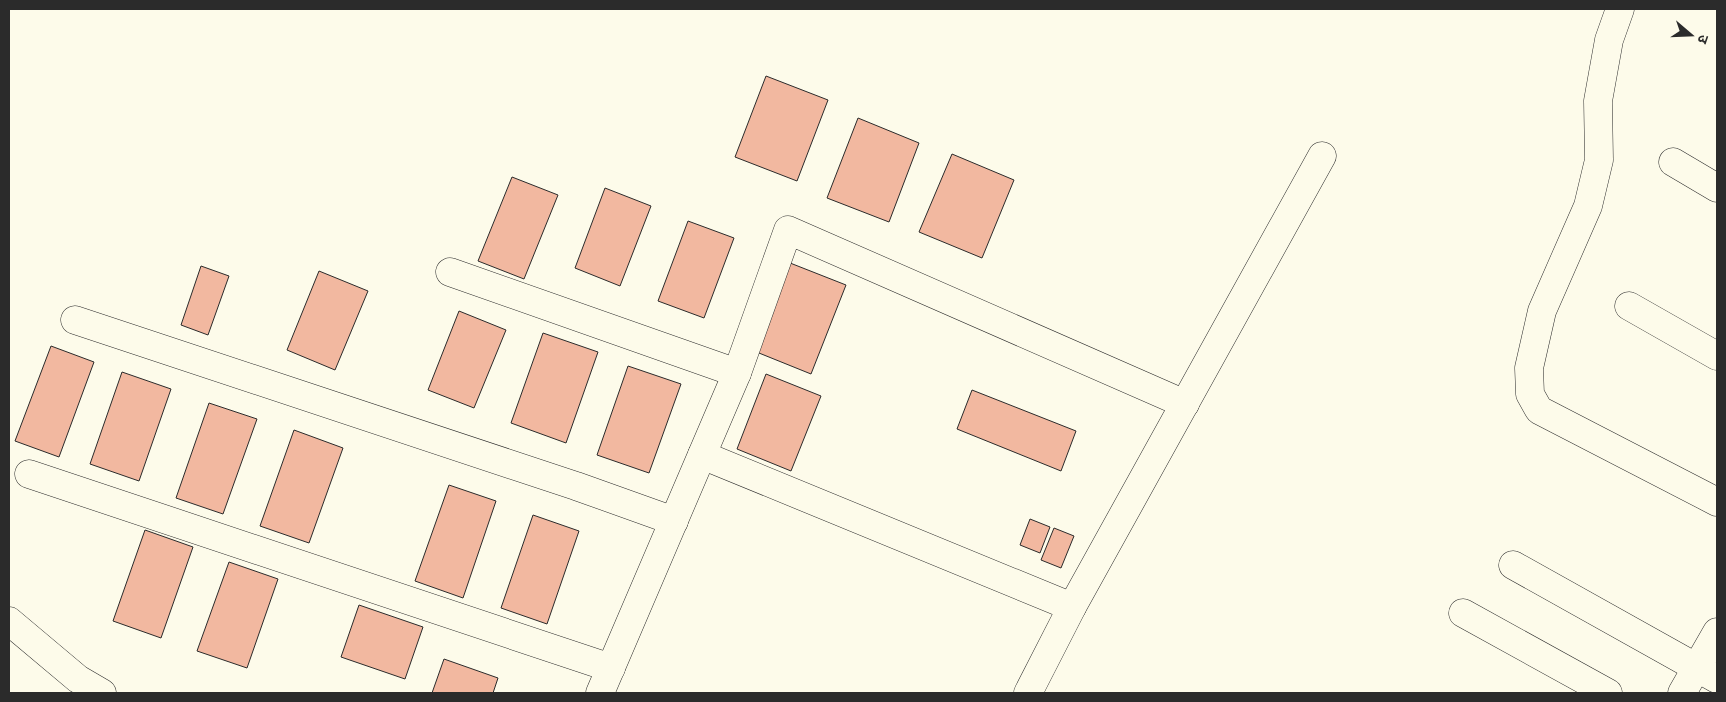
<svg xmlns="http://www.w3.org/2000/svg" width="1726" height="702" viewBox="0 0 1726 702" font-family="Quicksand,'Noto Sans Devanagari',sans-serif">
  <rect width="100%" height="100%" fill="#fdfbea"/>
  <g fill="#f2b8a0" stroke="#2b2b2b">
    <polygon points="766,76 828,100 797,181 735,157"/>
    <polygon points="858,118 919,143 889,222 827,198"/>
    <polygon points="952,154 1014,180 982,258 919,232"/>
    <polygon points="512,177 558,195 524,279 478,261"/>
    <polygon points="605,188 651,206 620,286 575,268"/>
    <polygon points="688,221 734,238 704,318 658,301"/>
    <polygon points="785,261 846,285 811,374 749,349"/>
    <polygon points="201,266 229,276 208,335 181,325"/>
    <polygon points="319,271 368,291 335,370 287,350"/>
    <polygon points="459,311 506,330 474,408 428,390"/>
    <polygon points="543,333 598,352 566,443 511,423"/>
    <polygon points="51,346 94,362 59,457 15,441"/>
    <polygon points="628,366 681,384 649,473 597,455"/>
    <polygon points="122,372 171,389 139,481 90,464"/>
    <polygon points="766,374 821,396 791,471 737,449"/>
    <polygon points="972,390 1076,431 1061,471 957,429"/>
    <polygon points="209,403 257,419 223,514 176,498"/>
    <polygon points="294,430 343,448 309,543 260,526"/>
    <polygon points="449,485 496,501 463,598 415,581"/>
    <polygon points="533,515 579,531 547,624 501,608"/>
    <polygon points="1030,519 1050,527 1040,553 1020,545"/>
    <polygon points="1054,528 1074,536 1061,568 1041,560"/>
    <polygon points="145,530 193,547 161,638 113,621"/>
    <polygon points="229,562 278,579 247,668 197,651"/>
    <polygon points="359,605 423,627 405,679 341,657"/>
    <polygon points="444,659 498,678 493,693 432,693"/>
  </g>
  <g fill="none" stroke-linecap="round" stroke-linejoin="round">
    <defs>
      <g id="minor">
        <polyline points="1620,9 1609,40 1598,101 1599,160 1588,206 1542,311 1529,368 1530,394 1539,410 1717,502"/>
        <polyline points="1673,162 1717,188"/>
        <polyline points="450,272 737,373"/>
        <polyline points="1629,306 1717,356"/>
        <polyline points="75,320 576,486 674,521"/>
        <polyline points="702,455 1072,607"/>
        <polyline points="29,474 611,668"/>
        <polyline points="1513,565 1717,679"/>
        <polyline points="1463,613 1608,693"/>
        <polyline points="9,621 78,679 102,693"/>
        <polyline points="600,693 737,373 788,230 1185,404"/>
        <polyline points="1028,693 1072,607 1322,156"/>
        <polyline points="1682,693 1717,632"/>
      </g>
    </defs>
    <use href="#minor" stroke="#2b2b2b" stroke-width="29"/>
    <use href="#minor" stroke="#fdfbea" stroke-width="28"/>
  </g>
  <rect width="1726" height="702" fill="none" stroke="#2b2b2b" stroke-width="20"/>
  <g transform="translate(1691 35) rotate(109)" stroke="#fdfbea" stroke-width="4" paint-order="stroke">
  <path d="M0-4L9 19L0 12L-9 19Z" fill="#2b2b2b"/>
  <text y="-8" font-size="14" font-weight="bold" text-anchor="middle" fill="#2b2b2b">उ</text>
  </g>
</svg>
